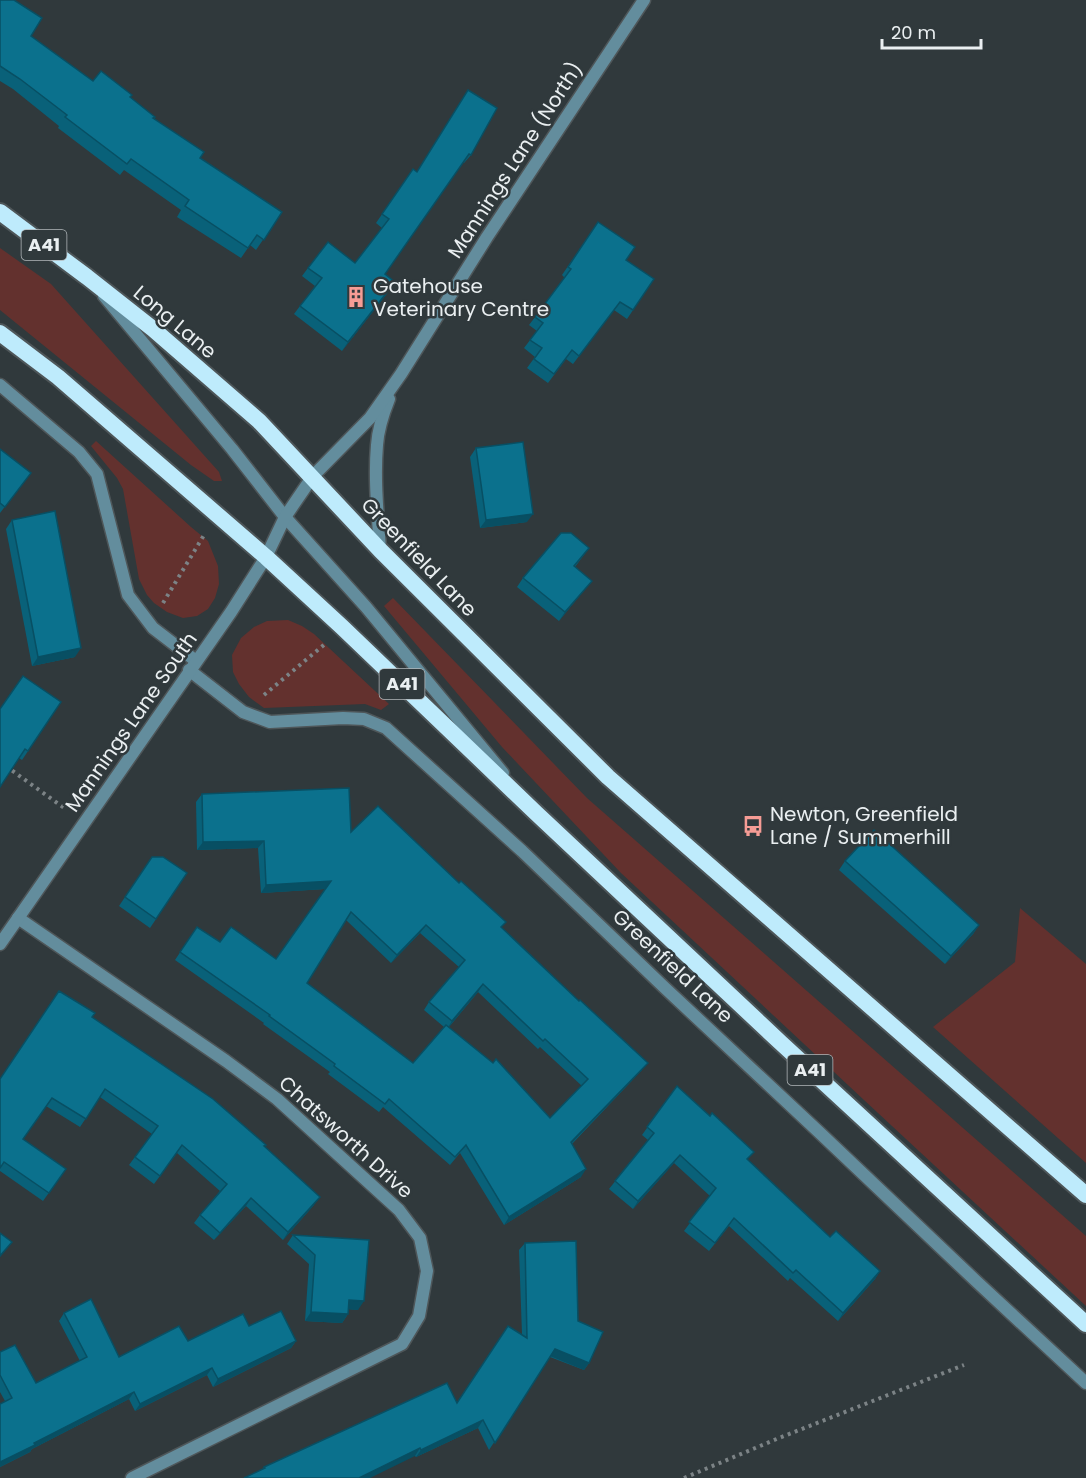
<svg xmlns="http://www.w3.org/2000/svg" width="1086" height="1478" viewBox="0 0 1086 1478" font-family="Poppins,sans-serif">
  <rect width="100%" height="100%" fill="#30393c"/>
  <g fill="#63312e">
    <polygon points="0,248 51,284 219,472 222,481 214,481 191,465 0,310"/>
    <polygon points="96,441 191,527 208,541 218,566 219,584 215,598 208,609 197,616 183,618 167,612 154,603 147,595 139,579 123,489 117,478 91,446"/>
    <polygon points="393,598 587,798 1086,1236 1086,1306 864,1100 621,873 502,747 384,606"/>
    <polygon points="288,620 302,626 314,634 389,704 381,710 365,704 264,708 249,697 239,684 233,672 232,655 241,638 254,627 267,621"/>
    <polygon points="1020,908 1086,964 1086,1163 933,1027 1015,962"/>
  </g>
  <g fill="none" stroke-linecap="round" stroke-linejoin="round">
    <defs>
      <g id="minor">
        <polyline points="0,385 79,452 97,474 128,595 153,628 196,661"/>
        <polyline points="189,670 243,712 270,722 343,718 364,719 386,728 522,851 665,988 820,1133 976,1281 1086,1383"/>
        <polyline points="18,918 226,1061 277,1099 399,1210 420,1238 427,1271 419,1316 402,1344 132,1478"/>
      </g>
      <g id="tertiary">
        <polyline points="104,296 232,449 285,517 366,607 503,773"/>
        <path d="M380,550C378,515 374,480 377,445C378,429 383,414 389,399"/>
        <polyline points="0,944 231,612 266,557 285,517 313,476 370,418 401,374 487,237 644,0"/>
      </g>
      <g id="trunk">
        <polyline points="0,212 87,277 153,329 259,421 380,550 608,777 1086,1195"/>
        <polyline points="0,333 58,377 266,557 342,627 536,813 781,1043 1086,1324"/>
      </g>
    </defs>
    <use href="#minor" stroke="#4e5659" stroke-width="15"/>
    <use href="#tertiary" stroke="#4e5659" stroke-width="15"/>
    <use href="#trunk" stroke="#4e5659" stroke-width="20"/>
    <g stroke="#7c8386" stroke-width="4" stroke-dasharray="3 4.5" stroke-linecap="butt">
      <polyline points="163,603 204,535"/>
      <polyline points="264,695 325,644"/>
      <polyline points="0,762 67,810"/>
      <polyline points="684,1478 779,1438 964,1365"/>
    </g>
    <use href="#minor" stroke="#638d9d" stroke-width="12"/>
    <use href="#tertiary" stroke="#638d9d" stroke-width="12"/>
    <use href="#trunk" stroke="#beebfc" stroke-width="16"/>
  </g>
  <g fill="#096179" fill-rule="evenodd">
    <polygon points="0,0 31,36 93,81 130,97 200,158 282,212 256,250 250,245 241,258 177,217 181,210 124,170 120,175 58,128 59,126 13,89 0,81"/>
    <polygon points="468,90 471,155 464,163 463,162 385,274 389,291 342,351 294,314 315,286 302,276 308,268 355,263 382,228 376,223 413,169 417,172"/>
    <polygon points="598,222 626,260 654,279 627,319 614,310 573,364 566,359 548,383 527,368 535,357 524,348 537,331 529,325 565,278 562,275"/>
    <polygon points="476,448 527,522 480,528 470,457"/>
    <polygon points="0,449 31,473 0,513"/>
    <polygon points="12,520 75,657 32,666 6,529"/>
    <polygon points="589,548 575,567 585,589 559,621 517,587 523,578"/>
    <polygon points="61,702 22,760 19,758 0,709"/>
    <path d="M202,794L351,832L502,928L642,1070L572,1144L581,1177L504,1225L460,1153L450,1165L383,1107L379,1112L328,1074L330,1072L263,1024L264,1023L175,960L197,927L220,942L276,959L325,889L261,893L258,848L197,850L196,802ZM346,920L391,963L420,933L459,967L429,1002L424,1010L444,1027L413,1063L307,983ZM478,992L538,1049L540,1047L582,1086L550,1118L449,1027Z"/>
    <polygon points="152,857 187,873 150,928 119,906"/>
    <polygon points="845,861 979,925 973,934 945,964 839,870"/>
    <polygon points="92,1017 264,1147 314,1205 283,1240 246,1206 214,1240 194,1223 200,1215 220,1191 177,1153 154,1184 129,1165 152,1134 100,1097 80,1127 46,1106 23,1139 66,1169 43,1201 0,1171 0,1078"/>
    <polygon points="677,1086 748,1160 830,1237 880,1271 875,1279 838,1321 790,1278 788,1281 729,1226 709,1251 684,1231 710,1196 674,1163 633,1209 609,1189 648,1140 642,1135"/>
    <polygon points="293,1235 369,1240 358,1310 348,1309 348,1314 342,1323 305,1321 309,1264 287,1244"/>
    <polygon points="525,1243 578,1321 589,1363 584,1370 550,1357 489,1450 478,1428 416,1457 415,1456 263,1469 264,1467 457,1403 522,1334 519,1250"/>
    <polygon points="64,1313 119,1357 188,1341 249,1326 296,1341 291,1348 213,1387 207,1375 135,1411 129,1399 32,1449 30,1452 0,1467 0,1404 5,1401 0,1392 0,1352 36,1383 80,1361 59,1321"/>
  </g>
  <g fill="#084f63">
    <polygon points="395,282 389,291 342,351 348,342"/>
    <polygon points="533,514 527,522 480,528 486,520"/>
    <polygon points="592,581 585,589 559,621 565,612"/>
    <polygon points="81,648 75,657 32,666 38,657"/>
    <polygon points="264,841 258,848 197,850 203,842"/>
    <polygon points="331,881 325,889 261,893 266,885"/>
    <polygon points="426,925 420,933 391,963 397,955"/>
    <polygon points="979,925 973,934 945,964 951,956"/>
    <polygon points="483,984 478,992 447,1029 452,1021"/>
    <polygon points="648,1063 642,1070 565,1150 571,1142"/>
    <polygon points="680,1155 674,1163 633,1209 638,1201"/>
    <polygon points="586,1169 581,1177 504,1225 509,1217"/>
    <polygon points="320,1197 314,1205 283,1240 288,1232"/>
    <polygon points="251,1198 246,1206 214,1240 220,1233"/>
    <polygon points="880,1271 875,1279 838,1321 843,1313"/>
    <polygon points="349,1300 364,1301 358,1310 343,1309"/>
    <polygon points="311,1312 348,1314 342,1323 305,1321"/>
    <polygon points="296,1341 291,1348 213,1387 218,1379"/>
    <polygon points="555,1349 589,1363 584,1370 550,1356"/>
    <polygon points="212,1368 207,1375 135,1411 140,1404"/>
    <polygon points="134,1392 129,1399 32,1449 30,1452 0,1467 0,1462 34,1443"/>
    <polygon points="483,1420 478,1428 416,1457 421,1450"/>
    <polygon points="420,1448 415,1456 370,1478 359,1478"/>
  </g>
  <g fill="#0b718d" stroke="#084f63" stroke-width="1.5" fill-rule="evenodd">
    <polygon points="0,0 14,0 42,18 31,36 93,81 101,71 132,95 130,97 155,117 153,118 204,152 200,158 282,212 264,240 257,235 248,248 185,206 189,200 131,159 127,164 65,117 67,115 20,79 0,66"/>
    <polygon points="468,90 497,108 471,155 469,154 385,274 395,282 348,342 300,306 322,278 308,268 328,242 355,263 389,219 382,214 413,169 417,172"/>
    <polygon points="598,222 635,247 626,260 654,279 633,310 620,302 579,356 572,350 554,374 534,359 542,348 530,340 543,323 535,317 571,269 568,267"/>
    <polygon points="523,442 533,514 486,520 476,448"/>
    <polygon points="0,449 31,473 5,507 0,503"/>
    <polygon points="55,511 81,648 38,657 12,520"/>
    <polygon points="561,533 571,533 589,548 574,566 592,581 565,612 523,578"/>
    <polygon points="23,676 61,702 28,751 25,749 0,787 0,709"/>
    <path d="M349,788L351,832L378,806L459,883L461,881L506,922L501,927L579,1001L580,1000L648,1063L571,1142L586,1169L509,1217L466,1145L455,1157L389,1099L385,1104L334,1066L335,1064L269,1016L270,1015L180,952L197,927L220,942L231,927L276,959L331,881L266,885L264,841L203,842L202,794ZM351,912L397,955L426,925L465,960L429,1002L452,1021L483,984L543,1041L545,1039L588,1079L550,1118L496,1059L493,1063L446,1025L413,1063L307,983Z"/>
    <polygon points="874,830 979,925 951,956 845,861"/>
    <polygon points="152,857 163,857 187,873 156,919 125,897"/>
    <polygon points="59,991 95,1013 92,1017 213,1099 266,1145 264,1146 320,1197 288,1232 251,1198 220,1233 200,1215 227,1184 182,1145 160,1176 135,1157 158,1126 105,1089 86,1119 52,1098 23,1139 66,1169 49,1193 4,1162 0,1168 0,1079"/>
    <polygon points="677,1086 710,1116 712,1113 754,1152 747,1159 830,1237 836,1231 880,1271 843,1313 796,1270 793,1273 734,1218 715,1243 689,1222 716,1188 680,1155 638,1201 615,1181 654,1133 647,1127"/>
    <polygon points="0,1233 12,1242 0,1256"/>
    <polygon points="293,1235 369,1240 364,1301 349,1300 348,1314 311,1312 315,1255"/>
    <polygon points="576,1241 578,1321 603,1332 589,1363 555,1349 495,1443 483,1420 421,1450 420,1448 359,1478 244,1478 265,1468 264,1467 447,1383 457,1403 508,1326 527,1338 525,1243"/>
    <polygon points="91,1299 119,1357 179,1326 188,1341 243,1314 249,1326 281,1311 296,1341 218,1379 212,1368 140,1404 134,1392 34,1443 35,1445 0,1462 0,1404 12,1398 0,1375 0,1352 15,1345 36,1383 87,1357 64,1313"/>
  </g>
  <defs>
    <symbol id="building-bare" viewBox="-9 -9 18 18"><path d="M-4-6H4V6H1V3H-1V6H-4ZM-2.5-4.3h1.7v1.8h-1.7ZM.8-4.3h1.7v1.8H.8ZM-2.5-1h1.7V.8h-1.7ZM.8-1h1.7V.8H.8Z" fill="#f59c95" stroke="#30393c" stroke-width="2.5" paint-order="stroke"/></symbol>
    <symbol id="bus-bare" viewBox="-9 -9 18 18"><path d="M-5-6H5V4H4V6H2V4H-2V6H-4V4H-5ZM-3.5-4V0h7V-4ZM-3.5 1.2v1.5H-2V1.2ZM2 1.2v1.5H3.5V1.2Z" fill="#f59c95" stroke="#30393c" stroke-width="2.5" paint-order="stroke"/></symbol>
  </defs>
  <g fill-rule="evenodd">
    <use href="#building-bare" x="341" y="282" width="30" height="30"/>
    <use href="#bus-bare" x="738" y="811" width="30" height="30"/>
  </g>
  <g text-anchor="middle" stroke-width="5" stroke-linejoin="round" paint-order="stroke">
    <g fill="#30393c" stroke="#b2b8bb" stroke-width="1.5">
      <rect x="21.5" y="230" width="45" height="30" rx="4.5"/>
      <rect x="379.5" y="669" width="45" height="30" rx="4.5"/>
      <rect x="787.5" y="1055" width="45" height="30" rx="4.5"/>
    </g>
    <g font-size="18" font-weight="bold" fill="#eaeff1">
      <text x="44" y="251">A41</text>
      <text x="402" y="690">A41</text>
      <text x="810" y="1076">A41</text>
    </g>
    <g font-size="20" fill="#eaeff1" stroke="#30393c">
      <text transform="translate(515 160) rotate(-57)" y="7">Mannings Lane (North)</text>
      <text transform="translate(175 322) rotate(40)" y="7">Long Lane</text>
      <text transform="translate(419 557) rotate(46)" y="7">Greenfield Lane</text>
      <text transform="translate(131 722) rotate(-55)" y="7">Mannings Lane South</text>
      <text transform="translate(673 966) rotate(43)" y="7">Greenfield Lane</text>
      <text transform="translate(346 1137) rotate(42)" y="7">Chatsworth Drive</text>
    </g>
    <g font-size="20" fill="#eaeff1" stroke="#30393c" text-anchor="start">
      <text x="373" y="293">Gatehouse<tspan x="373" dy="23">Veterinary Centre</tspan></text>
      <text x="770" y="821">Newton, Greenfield<tspan x="770" dy="23">Lane / Summerhill</tspan></text>
    </g>
  </g>
  <path d="M882 39v9h99v-9" fill="none" stroke="#eaeff1" stroke-width="3"/>
  <text x="891" y="39" font-size="18" fill="#eaeff1" stroke="#30393c" stroke-width="4.5" paint-order="stroke">20 m</text>
</svg>
